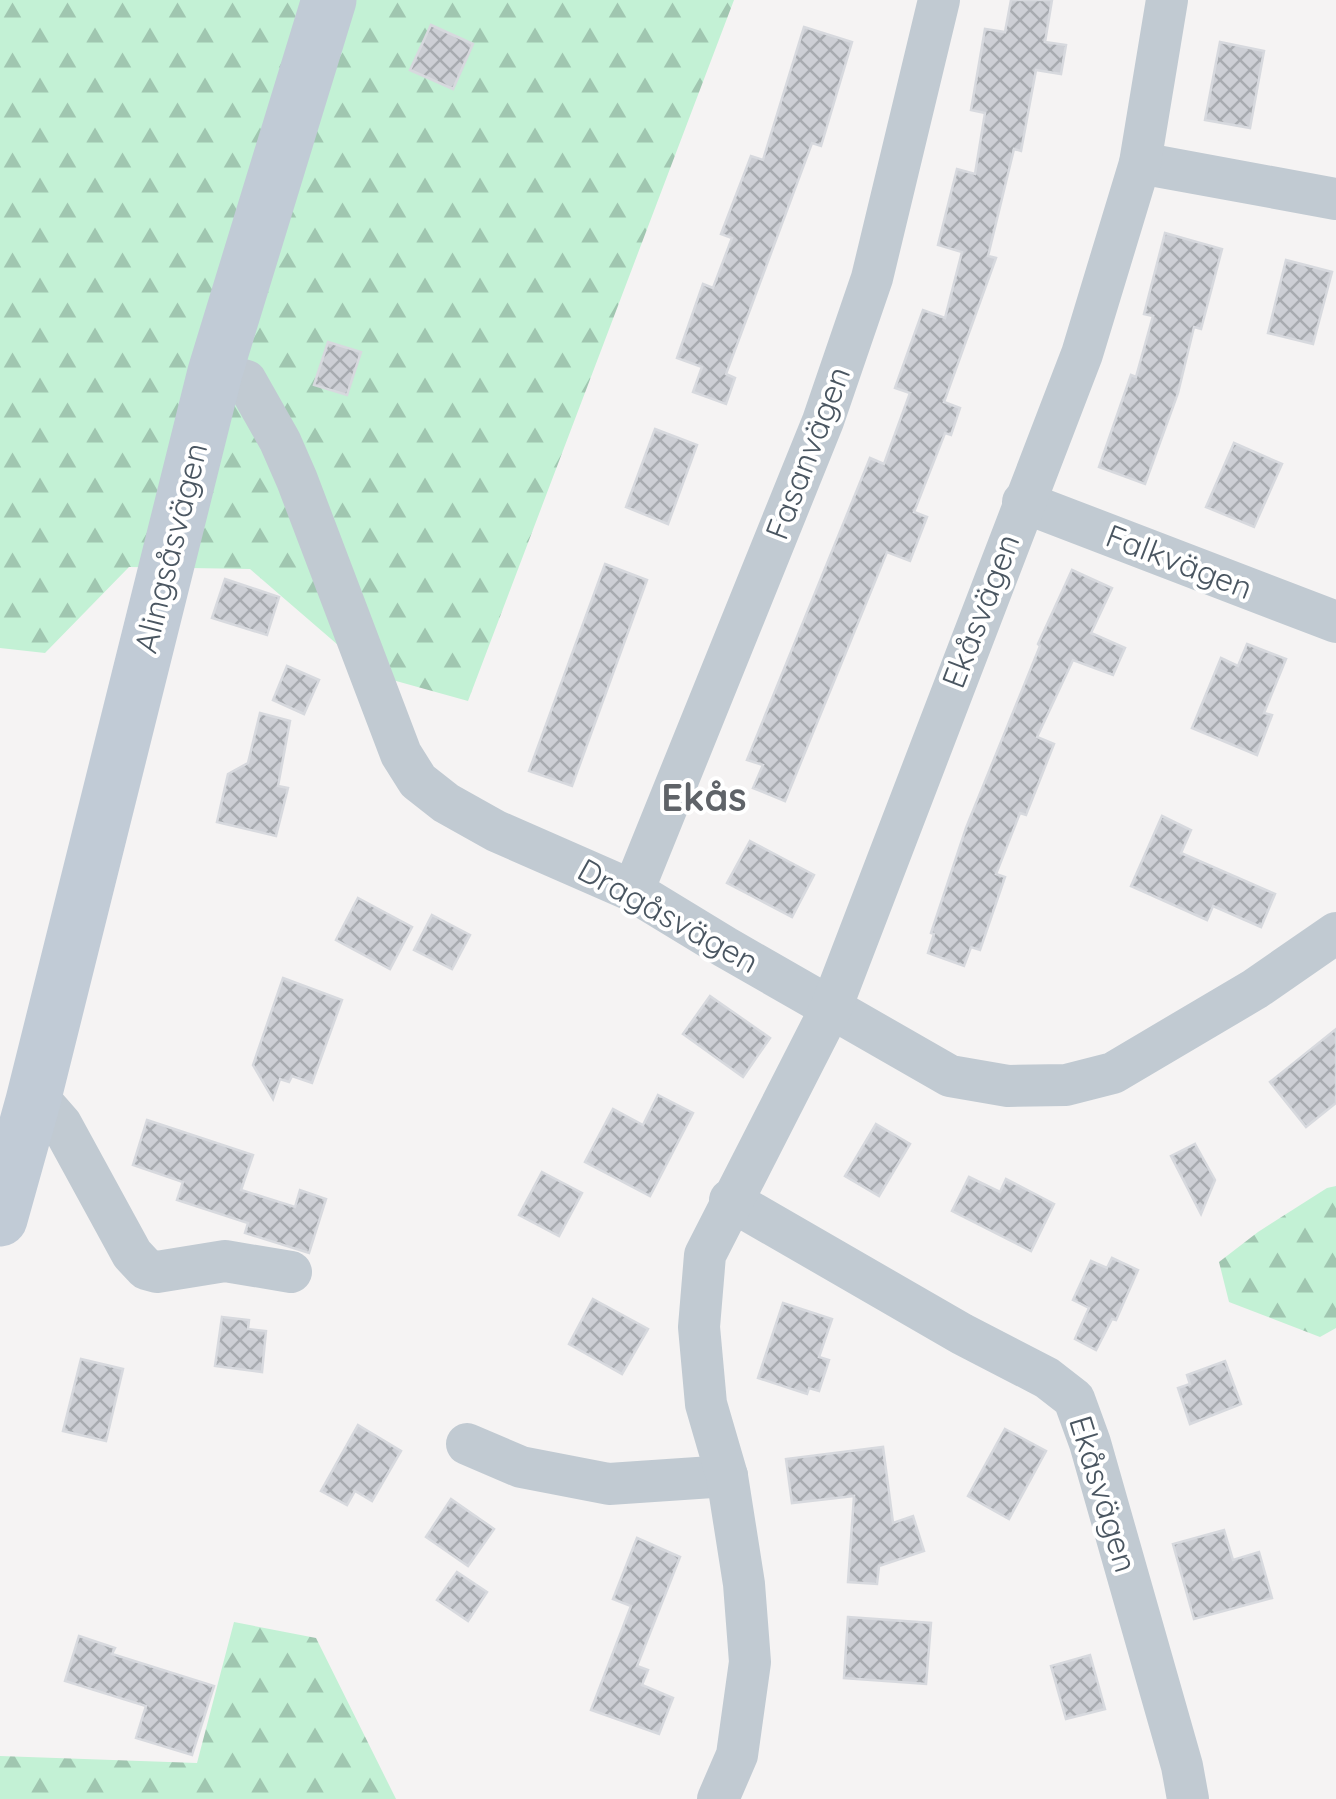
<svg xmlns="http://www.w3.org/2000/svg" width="1336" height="1799" viewBox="0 0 1336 1799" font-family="Quicksand,sans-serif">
  <defs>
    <pattern id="forest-firs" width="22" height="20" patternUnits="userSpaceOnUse" patternTransform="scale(2.5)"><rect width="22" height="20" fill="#c3f1d5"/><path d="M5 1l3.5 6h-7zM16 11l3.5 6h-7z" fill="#a0c6b0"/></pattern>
    <pattern id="building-cross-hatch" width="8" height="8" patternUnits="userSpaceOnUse" patternTransform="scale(2.5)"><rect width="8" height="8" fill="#cdcfd5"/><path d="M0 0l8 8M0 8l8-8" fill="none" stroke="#a8abb0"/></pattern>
  </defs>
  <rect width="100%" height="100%" fill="#f5f3f3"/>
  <g fill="url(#forest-firs)">
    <polygon points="0,0 734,0 468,701 353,669 338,645 250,569 129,567 45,653 0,648"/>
    <polygon points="1336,1186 1336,1328 1320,1337 1229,1302 1219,1262 1258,1232 1327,1188"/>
    <polygon points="234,1622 316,1638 396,1799 0,1799 0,1756 197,1763"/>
  </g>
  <g fill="url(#building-cross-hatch)" stroke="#d7d9de" stroke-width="2.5">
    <polygon points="1011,0 1052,0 1045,42 1066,45 1061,74 1036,70 1021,151 1014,149 988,256 996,258 944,402 960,408 951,435 945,433 914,512 927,517 910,561 887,552 785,801 753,788 763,765 747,760 870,458 884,464 910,393 895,388 923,310 945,318 962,252 938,245 957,169 975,174 985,113 971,110 985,29 1005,32"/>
    <polygon points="431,25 473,44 453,89 410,70"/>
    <polygon points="804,27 852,42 821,146 812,143 726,374 735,378 726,404 693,392 702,367 677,358 703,284 713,288 732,238 721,234 751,156 763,160"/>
    <polygon points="1220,42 1264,51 1250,128 1205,120"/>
    <polygon points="1165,233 1222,249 1201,329 1194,327 1178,393 1145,484 1099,467 1131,375 1136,377 1153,316 1144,314"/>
    <polygon points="1286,260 1332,272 1313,344 1268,333"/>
    <polygon points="328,342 361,352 347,395 314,385"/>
    <polygon points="655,429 697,445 668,524 626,507"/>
    <polygon points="1234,443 1282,464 1254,527 1206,507"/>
    <polygon points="605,564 647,580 572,786 529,771"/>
    <polygon points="1072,570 1112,588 1091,633 1125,648 1113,675 1073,660 1037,737 1054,744 1026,815 1020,813 996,874 1005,877 980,950 971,947 964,966 928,953 934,934 931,933 966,828 1040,646 1038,644"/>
    <polygon points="225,579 279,597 267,635 212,618"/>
    <polygon points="1247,644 1286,659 1264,713 1272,715 1257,755 1192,728 1221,658 1238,666"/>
    <polygon points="287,666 319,680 304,714 273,700"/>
    <polygon points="260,713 290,721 278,786 288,788 276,836 217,822 228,774 248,763"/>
    <polygon points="1162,816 1191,830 1181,853 1275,894 1261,927 1213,906 1207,920 1131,886"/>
    <polygon points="750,841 814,875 792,917 727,883"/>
    <polygon points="358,898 412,927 390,969 336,940"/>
    <polygon points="432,915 470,935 452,969 414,950"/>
    <polygon points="283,978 342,1000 312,1083 292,1076 289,1082 280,1079 273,1099 253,1065"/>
    <polygon points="710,996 770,1038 743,1077 683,1034"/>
    <polygon points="1336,1029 1336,1103 1306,1127 1270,1082"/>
    <polygon points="658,1095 693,1113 650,1196 585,1162 613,1109 643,1125"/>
    <polygon points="147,1120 253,1155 241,1190 295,1207 300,1190 326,1199 309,1253 245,1233 248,1223 177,1200 183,1182 133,1165"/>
    <polygon points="876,1124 910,1144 879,1196 845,1176"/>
    <polygon points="1195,1144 1215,1180 1201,1214 1171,1156"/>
    <polygon points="542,1172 582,1193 559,1236 519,1215"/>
    <polygon points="969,1177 1000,1192 1006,1179 1054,1204 1031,1251 952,1211"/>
    <polygon points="1112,1258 1138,1270 1116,1320 1112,1319 1096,1350 1075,1339 1089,1308 1073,1300 1091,1261 1107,1268"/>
    <polygon points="593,1299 648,1329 622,1374 569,1344"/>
    <polygon points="783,1303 832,1319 819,1357 829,1360 819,1391 809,1388 807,1394 758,1378"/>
    <polygon points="222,1317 249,1320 248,1329 266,1331 262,1372 215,1366"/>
    <polygon points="81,1359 123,1369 106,1441 63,1431"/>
    <polygon points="1225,1361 1241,1404 1190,1424 1178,1388 1190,1384 1187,1375"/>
    <polygon points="358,1425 401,1451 372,1501 355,1491 347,1505 321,1491"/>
    <polygon points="1005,1429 1046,1451 1009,1519 968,1496"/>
    <polygon points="883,1447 893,1523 913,1516 924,1551 879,1566 877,1584 848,1582 854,1496 792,1503 786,1459"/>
    <polygon points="451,1499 494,1529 468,1566 426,1537"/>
    <polygon points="1224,1530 1233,1560 1259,1552 1272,1598 1194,1619 1173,1544"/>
    <polygon points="637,1538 680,1557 637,1666 648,1670 642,1685 673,1698 659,1734 591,1710 631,1606 613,1599"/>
    <polygon points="457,1572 487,1592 468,1621 437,1600"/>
    <polygon points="848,1617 931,1623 926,1684 844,1678"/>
    <polygon points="79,1636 115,1648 112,1654 214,1686 192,1755 136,1738 146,1706 65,1681"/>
    <polygon points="1090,1655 1105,1709 1066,1719 1051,1666"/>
  </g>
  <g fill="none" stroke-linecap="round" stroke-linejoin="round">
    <g stroke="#c1cad2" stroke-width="42">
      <polyline points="1140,163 1336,199"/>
      <polyline points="215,372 246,381 280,441 297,480 401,754 418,781 446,803 496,831 633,891 725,947 950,1076 1008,1086 1066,1085 1113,1073 1255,989 1336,933"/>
      <polyline points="1023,502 1336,622"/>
      <polyline points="633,891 823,421 872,278 939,0"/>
      <polyline points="33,1101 47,1108 61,1124 132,1254 146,1269 157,1272 225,1261 291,1272"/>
      <polyline points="730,1200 962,1334 1047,1378 1074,1399 1090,1443 1182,1766 1188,1799"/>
      <polyline points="467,1444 521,1467 609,1484 727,1476"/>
      <polyline points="718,1799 737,1755 750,1662 744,1584 727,1476 706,1404 699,1327 705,1255 831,1008 1082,354 1140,163 1167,0"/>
    </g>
    <polyline stroke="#c1cbd6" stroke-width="55" points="0,1219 33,1101 215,372 329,0"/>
  </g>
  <g text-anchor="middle" stroke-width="8" stroke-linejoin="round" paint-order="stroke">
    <g font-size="32" fill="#4a5661" stroke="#fff">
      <text transform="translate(808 453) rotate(-69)" y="11">Fasanvägen</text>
      <text transform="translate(171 548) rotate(-76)" y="11">Alingsåsvägen</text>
      <text transform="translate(1179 562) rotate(21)" y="11">Falkvägen</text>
      <text transform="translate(981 611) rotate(-69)" y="11">Ekåsvägen</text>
      <text transform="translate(668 916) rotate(29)" y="11">Dragåsvägen</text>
      <text transform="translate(1103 1494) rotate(73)" y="11">Ekåsvägen</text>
    </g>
    <g font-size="38" font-weight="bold" fill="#5f6368" stroke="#fff">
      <text x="704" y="811">Ekås</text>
    </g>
  </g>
</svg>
